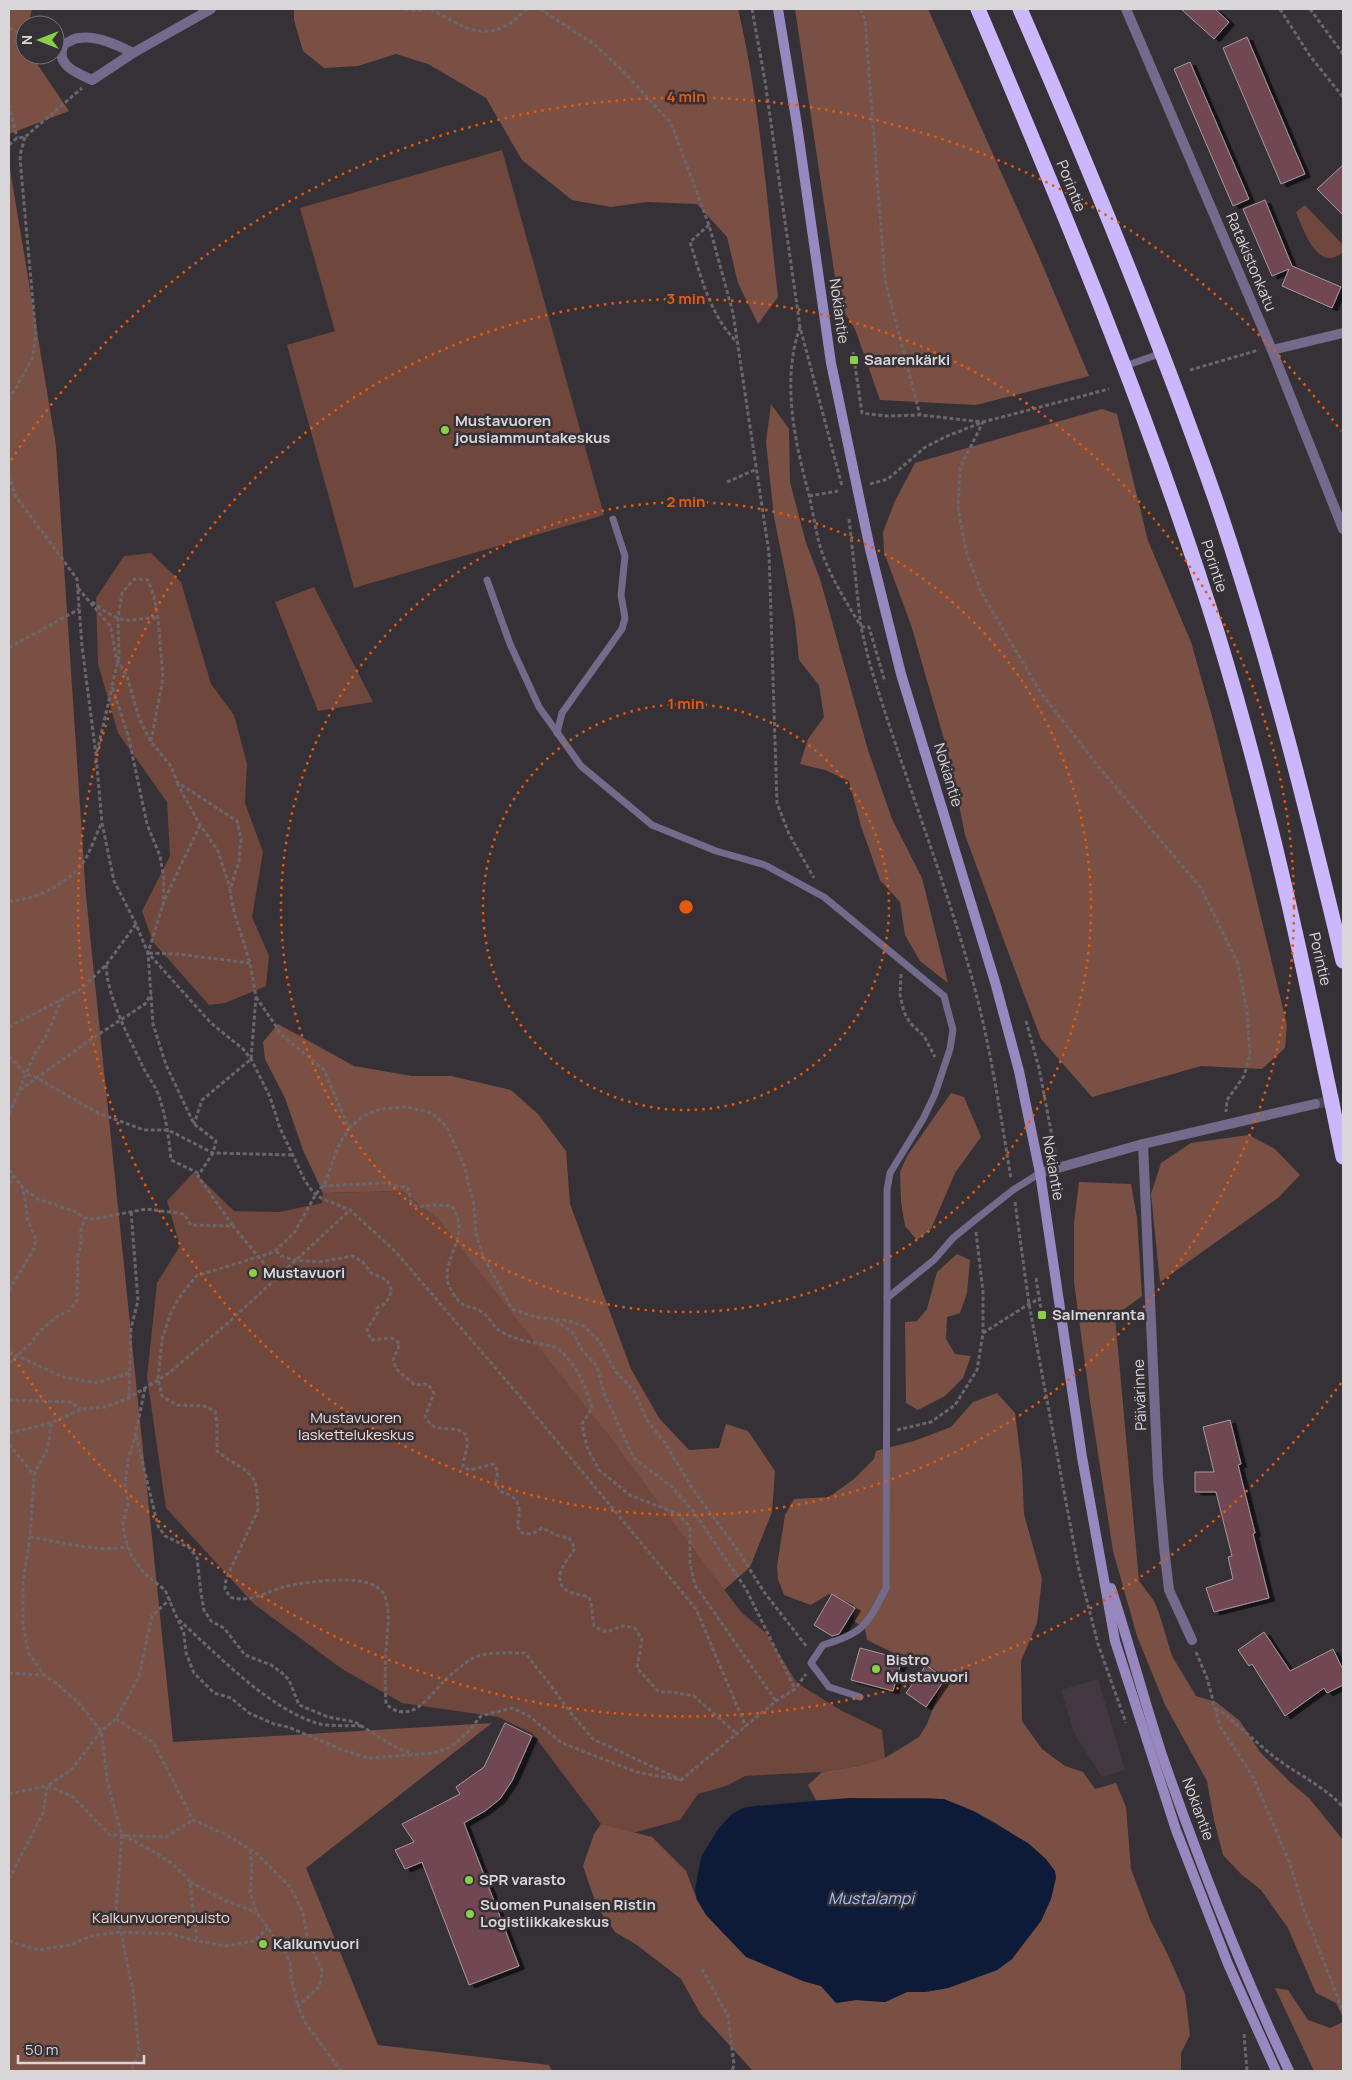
<svg xmlns="http://www.w3.org/2000/svg" width="1352" height="2080" viewBox="0 0 1352 2080" font-family="Manrope,sans-serif">
  <defs>
    <filter id="shadow"><feDropShadow dx="5.5" dy="3" stdDeviation="0" flood-color="#0009"/></filter>
  </defs>
  <rect width="100%" height="100%" fill="#363136"/>
  <polygon fill="#423841" points="1098,1679 1125,1770 1102,1777 1074,1733 1061,1690"/>
  <g fill="#70473d">
    <polygon points="502,150 604,515 354,588 287,345 335,331 300,208"/>
    <path d="M1305,205L1343,245V252C1318,274 1303,229 1296,212Z"/>
    <polygon points="151,553 181,582 211,684 234,715 247,764 245,803 263,852 252,917 269,956 266,986 225,1003 209,1005 153,942 142,911 170,856 167,802 118,733 98,664 96,598 124,556"/>
    <polygon points="314,587 373,702 318,711 275,602"/>
    <polygon points="194,1172 234,1211 279,1212 322,1203 323,1193 402,1191 439,1220 512,1309 605,1431 741,1612 766,1633 797,1683 842,1711 882,1730 885,1758 858,1766 822,1772 745,1776 726,1786 698,1794 680,1820 633,1833 601,1824 532,1733 498,1717 402,1703 342,1669 254,1604 166,1508 147,1377 157,1283 180,1246 167,1201"/>
  </g>
  <g fill="#7a5045">
    <polygon points="9,9 32,9 28,25 25,25 23,43 25,55 31,55 69,111 9,134"/>
    <path d="M294,9H738C760,103 767,201 778,297L758,324L738,283L727,237L697,204L647,202L611,207L572,200L522,160L486,98L428,64L396,54L358,66L324,68L303,51L294,20Z"/>
    <polygon points="795,9 928,9 1040,259 1089,376 976,405 880,400 855,329 839,304"/>
    <polygon points="9,163 56,446 86,896 173,1742 492,1723 306,1868 378,2045 549,2065 552,2071 9,2071"/>
    <polygon points="771,404 789,429 790,482 806,543 820,579 868,750 892,819 922,878 948,983 920,961 905,935 900,902 880,880 861,826 849,781 825,770 800,764 808,739 824,717 819,685 799,660 795,621 774,517 766,442"/>
    <polygon points="1102,409 1117,414 1148,541 1191,642 1215,727 1287,1025 1285,1048 1262,1069 1201,1066 1092,1097 1041,1039 1013,965 965,835 950,760 911,625 884,552 883,532 895,501 915,463"/>
    <polygon points="278,1024 354,1066 412,1076 451,1076 511,1090 538,1114 566,1151 570,1204 631,1369 659,1418 689,1450 719,1448 726,1424 748,1431 775,1471 772,1512 750,1567 724,1590 605,1431 439,1220 402,1191 323,1193 303,1150 285,1098 265,1059 263,1042"/>
    <polygon points="951,1093 964,1097 981,1137 955,1173 931,1229 917,1240 905,1226 901,1202 900,1172 907,1156"/>
    <polygon points="1249,1135 1275,1149 1300,1175 1278,1198 1160,1282 1151,1194 1161,1163 1191,1143"/>
    <polygon points="1079,1182 1131,1184 1137,1218 1142,1296 1115,1316 1139,1581 1154,1601 1159,1613 1172,1656 1196,1696 1216,1702 1240,1721 1260,1752 1291,1783 1309,1798 1343,1840 1343,2017 1336,2003 1316,1993 1288,1928 1261,1890 1241,1874 1223,1855 1214,1820 1207,1781 1165,1705 1137,1636 1113,1551 1090,1401 1074,1282 1074,1223"/>
    <polygon points="957,1254 970,1260 967,1293 960,1313 947,1317 946,1339 955,1354 971,1356 963,1378 945,1396 918,1410 906,1403 905,1322 917,1321 927,1309 937,1272"/>
    <path d="M997,1393L1015,1413L1022,1469L1024,1514L1042,1579L1037,1623L1021,1661L1022,1721L1042,1749L1065,1766L1083,1772L1095,1789L1116,1783L1126,1807L1131,1869L1151,1922L1168,1955L1185,1994L1190,2035L1181,2053V2071H753L700,2013L681,1979L637,1945L615,1932L597,1907L583,1866L594,1834L601,1824L652,1837L686,1871L697,1900L785,1973L803,1981L821,1986L836,2003L856,2000L885,2002L907,1992H925L948,1988L997,1970L1012,1959L1055,1871C1032,1842 965,1798 928,1798L816,1800L808,1785L822,1772L858,1766L885,1758L919,1737L927,1724L943,1682L919,1657L894,1653L867,1640L865,1629L854,1621V1605L829,1594L811,1605L784,1595L778,1579L777,1566L785,1515L794,1499L829,1497L854,1479L874,1459L876,1451L914,1441L951,1427L973,1402Z"/>
    <polygon points="1275,1988 1288,1990 1308,2020 1330,2028 1343,2022 1343,2071 1314,2071"/>
  </g>
  <polygon fill="#0e1b38" points="849,1798 944,1799 975,1812 1028,1843 1046,1859 1055,1871 1056,1878 1051,1899 1041,1921 1012,1959 997,1970 948,1988 925,1992 907,1992 885,2002 856,2000 836,2003 821,1986 803,1981 746,1957 706,1915 697,1900 695,1889 701,1857 719,1828 732,1814 743,1808 755,1806"/>
  <g fill="#714752" stroke="#a29a9c" filter="url(#shadow)">
    <polygon points="1181,9 1215,9 1229,22 1214,39"/>
    <polygon points="1247,37 1305,174 1281,184 1223,48"/>
    <polygon points="1190,62 1249,199 1233,206 1174,69"/>
    <polygon points="1343,165 1343,215 1317,189"/>
    <polygon points="1265,200 1292,266 1341,287 1332,308 1282,286 1289,269 1272,276 1243,209"/>
    <polygon points="1230,1420 1241,1464 1238,1465 1255,1533 1253,1534 1269,1598 1214,1612 1206,1588 1233,1579 1228,1557 1232,1556 1216,1492 1195,1492 1195,1472 1214,1472 1203,1427"/>
    <polygon points="832,1594 855,1608 839,1634 832,1636 814,1625"/>
    <polygon points="1264,1632 1290,1671 1333,1649 1343,1670 1343,1685 1327,1693 1324,1688 1285,1716 1252,1664 1249,1666 1238,1650"/>
    <polygon points="860,1648 902,1659 893,1691 851,1680"/>
    <polygon points="926,1665 945,1679 926,1707 906,1693"/>
    <polygon points="505,1723 532,1736 512,1781 500,1799 485,1811 464,1823 519,1966 469,1985 422,1862 405,1869 395,1850 414,1842 402,1824 460,1794 456,1787 484,1767"/>
  </g>
  <g fill="none" stroke-linecap="round" stroke-linejoin="round">
    <polyline stroke="#4e4a4e" stroke-width="10" stroke-dasharray="10 5" stroke-linecap="butt" points="1315,1104 1343,1099"/>
    <g stroke="#6b666b" stroke-width="3" stroke-dasharray="4 2.5" stroke-linecap="butt">
      <polyline points="405,9 417,11 426,9"/>
      <path d="M431,9C454,21 476,40 503,27C512,23 520,14 528,9"/>
      <polyline points="540,9 594,44 623,71 671,123 709,225 733,313 769,553 777,803 789,834 814,878"/>
      <polyline points="752,9 765,81 800,327 842,486"/>
      <polyline points="861,9 865,21 885,280 920,415"/>
      <polyline points="1280,9 1310,56 1343,97"/>
      <polyline points="1310,9 1343,54"/>
      <polyline points="9,28 25,36"/>
      <polyline points="9,105 17,138"/>
      <polyline points="9,145 17,138 25,137 82,88"/>
      <path d="M709,225L690,242C701,276 710,316 737,342"/>
      <path d="M800,327C781,381 795,442 809,495C814,516 816,537 824,558C833,581 847,603 860,625"/>
      <polyline points="853,352 862,413 887,416 920,415 983,422 960,468 958,507 966,551 981,592 1041,693 1098,766 1201,888 1238,964 1247,1010 1250,1055 1244,1076 1227,1100 1226,1112"/>
      <polyline points="1190,370 1259,350"/>
      <polyline points="9,400 32,359 36,336 21,170 20,155 25,137"/>
      <polyline points="9,475 15,495 77,579 82,646 96,755 102,823 114,881 136,924 148,953 211,1023 243,1049 251,1059 270,1097 280,1128 305,1181 313,1192 321,1198 350,1210 395,1251 522,1399 696,1609 746,1727"/>
      <polyline points="727,482 757,469"/>
      <polyline points="870,484 888,479 924,448 945,437 983,422 1109,389"/>
      <polyline points="809,496 838,491"/>
      <path d="M849,519L861,627L869,661C901,768 942,871 972,978C990,1044 1000,1111 1011,1179"/>
      <polyline points="78,588 111,627 116,658 127,676 139,718 151,742 171,766 177,782 237,821 241,839 239,861 230,890 234,912 250,963 256,997 251,1059 202,1100 194,1124"/>
      <path d="M92,602C102,609 114,619 127,620C136,621 147,617 158,618"/>
      <polyline points="861,627 869,627 885,682"/>
      <polyline points="9,648 79,609"/>
      <polyline points="151,741 163,678 158,618 154,596 148,580 134,579 122,593 118,618 119,656 112,686 129,739 147,824 160,856 164,879 163,907"/>
      <polyline points="97,752 112,687"/>
      <polyline points="177,783 200,825 218,851 230,888"/>
      <polyline points="200,825 164,901 148,953 153,1024 166,1065 194,1124 216,1141 213,1153 198,1176 233,1226"/>
      <path d="M9,901C33,900 61,887 78,869C88,859 95,837 101,824"/>
      <polyline points="149,953 177,954 250,963"/>
      <path d="M106,965C108,1000 129,1037 144,1069C149,1078 155,1086 159,1096C166,1117 169,1138 171,1160L200,1174"/>
      <polyline points="901,974 900,995 904,1012 910,1023 924,1036 935,1057"/>
      <path d="M256,997L282,1035L324,1070L349,1128L338,1147L325,1183L316,1194L294,1233L274,1252L196,1276L179,1298L170,1315L162,1339L158,1379L162,1396L177,1405L204,1406L215,1411L217,1423V1451L226,1458L247,1471L255,1481L257,1492L258,1510L226,1579L225,1589L230,1597C250,1604 269,1590 288,1586C309,1582 376,1570 385,1597C391,1614 387,1633 386,1650C385,1668 385,1686 386,1704C410,1726 429,1697 444,1681C450,1675 465,1663 471,1659C487,1651 507,1653 525,1653L552,1687L570,1712L593,1739L681,1780"/>
      <polyline points="1026,1021 1039,1068 1056,1157"/>
      <polyline points="9,1027 81,989 106,965 136,924"/>
      <polyline points="9,1056 26,1074 37,1078 98,1113 144,1130 168,1130 213,1153 294,1155"/>
      <polyline points="20,1090 90,1040 145,1004 151,994"/>
      <polyline points="9,1114 35,1053 47,1035 62,998"/>
      <polyline points="349,1128 363,1116 381,1109 407,1107 432,1113 446,1126 464,1165 474,1205 476,1234 483,1256 512,1309 535,1317 569,1321 584,1326 599,1341 616,1372 634,1391 647,1420 665,1443 694,1491 739,1552 764,1592 807,1647"/>
      <polyline points="9,1170 23,1188 38,1199 76,1212 85,1218 94,1219 146,1209 184,1214 191,1225 233,1226 276,1278"/>
      <polyline points="9,1184 13,1177"/>
      <path d="M323,1186L384,1183L408,1188L411,1202L417,1207L436,1205L452,1206C475,1241 431,1264 454,1295C467,1313 469,1303 482,1312C490,1317 493,1327 500,1331C513,1340 537,1343 551,1346C572,1352 587,1389 592,1408L582,1424L587,1447L599,1470L630,1495L678,1514L690,1527V1564L695,1585L776,1701"/>
      <polyline points="1015,1202 1029,1304 1078,1566 1098,1644 1126,1723"/>
      <path d="M276,1251L281,1256L294,1260L319,1262L353,1256L363,1262L371,1273L387,1280L392,1291L386,1303L377,1308L378,1312L367,1329L371,1340L392,1338L400,1344L393,1360L396,1369L415,1385L428,1384L434,1393L425,1417C427,1420 430,1424 433,1426C443,1432 464,1424 467,1439C469,1445 463,1459 463,1467L470,1470L493,1464L498,1471L496,1482L499,1490C503,1493 505,1493 510,1495C522,1502 520,1515 517,1526L522,1533L532,1534L542,1528L559,1536L569,1538L575,1548C568,1560 550,1578 566,1590C571,1594 583,1595 589,1597C593,1607 592,1616 594,1626C611,1637 610,1628 624,1626C628,1626 633,1628 636,1629L642,1640L637,1668L659,1692H672L694,1696L737,1734"/>
      <polyline points="1036,1278 1043,1322"/>
      <polyline points="9,1290 35,1247 35,1236 28,1221 23,1188"/>
      <polyline points="555,1320 573,1333 582,1350 597,1366 604,1394 634,1458 672,1487 694,1512 746,1589 795,1689"/>
      <polyline points="983,1333 1029,1304 1039,1299"/>
      <polyline points="9,1352 63,1377 97,1383 129,1373"/>
      <polyline points="9,1363 31,1343 40,1331 59,1315 69,1311 77,1300 78,1255 81,1245 81,1230 85,1218"/>
      <polyline points="145,1388 136,1432 128,1460 125,1485 128,1503 123,1523 125,1538 132,1557 145,1574 165,1590 184,1634 186,1653 194,1673 214,1693 231,1698 249,1713 274,1724 288,1727 343,1750 369,1758 434,1753 451,1747 467,1733 481,1716 512,1708 529,1716 562,1743 636,1772 681,1780 776,1701 795,1689 806,1674"/>
      <polyline points="129,1397 131,1328 138,1301 131,1211"/>
      <polyline points="9,1400 70,1402 81,1409"/>
      <polyline points="51,1423 48,1448 34,1475 30,1537 23,1581 23,1624 28,1652 44,1675 56,1683 78,1702 101,1731 108,1784 122,1835 116,1909 133,1991 139,2051 131,2071"/>
      <polyline points="897,1430 931,1422 955,1405 977,1370 983,1333 983,1292 976,1232"/>
      <polyline points="9,1433 51,1423 82,1409 105,1407 129,1398 169,1373 228,1323 350,1210"/>
      <polyline points="136,1436 158,1526 165,1536 190,1548 197,1558 201,1593 204,1610 211,1621 224,1628 245,1655 271,1665 282,1673 289,1680 299,1705 328,1717 355,1722 397,1748 413,1754"/>
      <polyline points="9,1444 34,1475"/>
      <path d="M30,1537C56,1541 104,1554 128,1546"/>
      <path d="M179,1620C218,1655 267,1707 316,1723C330,1727 348,1725 362,1726"/>
      <polyline points="1196,1652 1207,1678 1220,1726 1253,1777 1289,1861 1305,1913 1343,2011"/>
      <polyline points="9,1673 43,1675"/>
      <path d="M1215,1709L1224,1713C1241,1728 1259,1745 1277,1759C1299,1775 1325,1787 1343,1807"/>
      <polyline points="116,1719 153,1742 193,1820 225,1834 256,1853 290,1887 303,1913 308,1941 322,1970 320,1986 298,2006 304,2021 341,2071"/>
      <polyline points="9,1794 47,1786 72,1796 110,1835 166,1837 193,1820"/>
      <path d="M123,1835C146,1848 174,1860 190,1882L197,1941"/>
      <polyline points="250,1850 252,1869 250,1892 256,1912 284,1950 290,1962 291,1977 298,2006"/>
      <polyline points="9,1879 43,1813 47,1786 72,1769 101,1731 116,1719 139,1676 152,1616 170,1599"/>
      <polyline points="190,1882 226,1901 256,1912"/>
      <polyline points="9,1941 38,1950 70,1945 91,1936 120,1932 171,1934 197,1941 225,1946 254,1941 268,1928"/>
      <polyline points="702,1969 728,2016 734,2065 732,2071"/>
      <polyline points="1244,2034 1247,2071"/>
    </g>
    <g stroke="#736a8c" stroke-width="7">
      <polyline points="1125,366 1162,353"/>
      <polyline points="487,580 510,644 539,707 581,766 652,825 716,851 765,865 824,897 944,996 953,1030 950,1049 935,1094 923,1119 890,1173 887,1190 887,1298"/>
      <polyline points="557,733 562,713 622,629 625,618 621,595 625,556 613,519"/>
      <path d="M860,1697L829,1687L811,1663L823,1645C864,1633 867,1625 886,1588L887,1298L934,1260L953,1238L975,1220L1013,1190L1040,1173"/>
    </g>
    <g stroke="#736a8c" stroke-width="10">
      <polyline points="1126,9 1272,350 1343,529"/>
      <path d="M133,53C118,45 96,35 79,38C74,38 69,42 64,44C54,65 77,73 92,80L133,53L211,9"/>
      <polyline points="1272,350 1343,333"/>
      <polyline points="1143,1144 1158,1478 1164,1547 1169,1590 1192,1640"/>
      <polyline points="1040,1173 1143,1144 1315,1104"/>
    </g>
    <g stroke="#9788bf" stroke-width="10">
      <polyline points="778,9 797,125 831,363 870,549 901,674 995,982 1019,1071 1040,1173 1082,1457 1115,1641 1176,1830 1228,1964 1276,2071"/>
      <path d="M1111,1588C1129,1643 1144,1700 1162,1755C1199,1862 1241,1969 1289,2071"/>
    </g>
    <g stroke="#cbb8fc" stroke-width="15">
      <path d="M978,9C1065,214 1151,420 1217,632C1270,805 1307,981 1343,1157"/>
      <path d="M1020,9C1090,170 1157,332 1215,498C1267,649 1306,806 1343,961"/>
    </g>
  </g>
  <g fill="none" stroke="#e8590c" stroke-width="2.5" stroke-dasharray="2.5 5">
    <circle cx="686" cy="907" r="203"/>
    <circle cx="686" cy="907" r="405"/>
    <circle cx="686" cy="907" r="608"/>
    <path d="M1341 1383A810 810 0 0 1 11 1354M11 460A810 810 0 0 1 1341 431"/>
  </g>
  <g fill="#89cf48" stroke="#363136" stroke-width="2">
    <rect x="849" y="355" width="10" height="10" rx="2.5"/>
    <circle cx="445" cy="430" r="5"/>
    <circle cx="253" cy="1273" r="5"/>
    <rect x="1037" y="1310" width="10" height="10" rx="2.5"/>
    <circle cx="876" cy="1669" r="5"/>
    <circle cx="469" cy="1880" r="5"/>
    <circle cx="470" cy="1914" r="5"/>
    <circle cx="263" cy="1944" r="5"/>
  </g>
  <g text-anchor="middle" stroke-width="5" stroke-linejoin="round" paint-order="stroke">
    <g font-size="15" fill="#d9d6d9" stroke="#363136">
      <text transform="translate(1071 186) rotate(68)" y="5">Porintie</text>
      <text transform="translate(1251 262) rotate(67)" y="5">Ratakistonkatu</text>
      <text transform="translate(839 311) rotate(82)" y="5">Nokiantie</text>
      <text transform="translate(1214 566) rotate(72)" y="5">Porintie</text>
      <text transform="translate(948 775) rotate(73)" y="5">Nokiantie</text>
      <text transform="translate(1320 959) rotate(77)" y="5">Porintie</text>
      <text transform="translate(1053 1168) rotate(80)" y="5">Nokiantie</text>
      <text transform="translate(1140 1395) rotate(-92)" y="5">Päivärinne</text>
      <text transform="translate(1198 1809) rotate(70)" y="5">Nokiantie</text>
    </g>
    <g font-size="15" font-weight="bold" fill="#d9d6d9" stroke="#363136" text-anchor="start">
      <text x="864" y="365">Saarenkärki</text>
      <text x="455" y="426">Mustavuoren<tspan x="455" dy="17">jousiammuntakeskus</tspan></text>
      <text x="263" y="1278">Mustavuori</text>
      <text x="1052" y="1320">Salmenranta</text>
      <text x="886" y="1665">Bistro<tspan x="886" dy="17">Mustavuori</tspan></text>
      <text x="479" y="1885">SPR varasto</text>
      <text x="480" y="1910">Suomen Punaisen Ristin<tspan x="480" dy="17">Logistiikkakeskus</tspan></text>
      <text x="273" y="1949">Kalkunvuori</text>
    </g>
    <g font-size="15" fill="#f6d8d0" stroke="#363136">
      <text x="356" y="1423">Mustavuoren<tspan x="356" dy="17">laskettelukeskus</tspan></text>
      <text x="161" y="1923">Kalkunvuorenpuisto</text>
    </g>
    <g font-size="16" font-style="italic" fill="#a5c2fd" stroke="#363136">
      <text x="871" y="1904">Mustalampi</text>
    </g>
  </g>
  <circle cx="686" cy="907" r="8" fill="#e8590c" stroke="#363136" stroke-width="2.5"/>
  <g font-size="15" text-anchor="middle" font-weight="bold" fill="#e8590c" stroke="#363136" stroke-width="5" stroke-linejoin="round" paint-order="stroke">
    <text x="686" y="102">4 min</text>
    <text x="686" y="304">3 min</text>
    <text x="686" y="507">2 min</text>
    <text x="686" y="709">1 min</text>
  </g>
  <rect width="1352" height="2080" fill="none" stroke="#d9d6d9" stroke-width="20"/>
  <g transform="translate(40 40) rotate(270)"><circle r="24" fill="#363136" stroke="#777377"/>
  <path d="M0-4L9 19L0 12L-9 19Z" fill="#89cf48"/>
  <text y="-8" font-size="14" font-weight="bold" text-anchor="middle" fill="#d9d6d9">N</text>
  </g>
  <path d="M18 2055v8h126v-8" fill="none" stroke="#d9d6d9" stroke-width="2.5"/>
  <text x="25" y="2055" font-size="15" fill="#d9d6d9" stroke="#363136" stroke-width="4" paint-order="stroke">50 m</text>
</svg>
